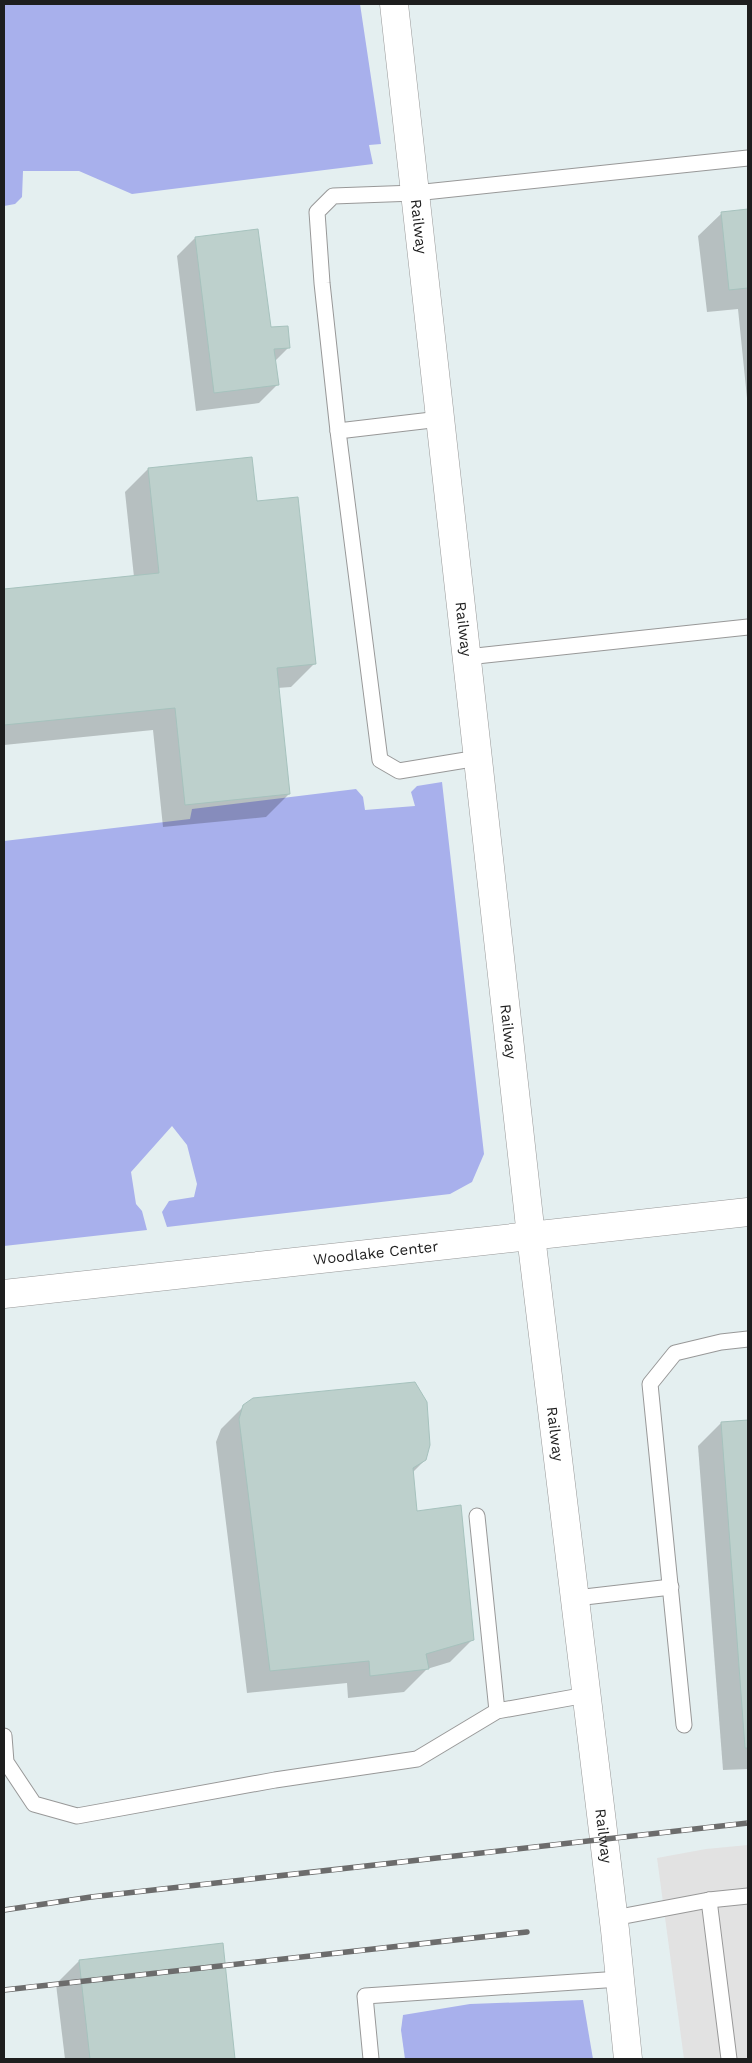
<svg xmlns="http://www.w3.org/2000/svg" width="752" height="2063" viewBox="0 0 752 2063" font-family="'Work Sans',sans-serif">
  <rect width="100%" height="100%" fill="#e4eff0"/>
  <g fill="#a8b0ec">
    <polygon points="4,4 360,4 381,144 369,145 373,164 132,194 79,171 23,171 22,197 15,204 4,206"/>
    <polygon points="442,782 484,1154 472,1182 450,1194 167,1227 162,1212 169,1201 194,1197 197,1184 187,1145 172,1126 131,1172 136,1204 142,1211 147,1230 4,1246 4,841 190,819 192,809 356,789 363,797 365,810 415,806 411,792 417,786"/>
    <polygon points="583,2000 593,2059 405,2059 401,2030 403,2015 470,2004"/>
  </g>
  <polygon fill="#e2e2e2" points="748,1845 748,2059 684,2059 657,1858 706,1849"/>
  <g fill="#0003">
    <polygon points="748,210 748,408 738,309 707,312 698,236 722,213"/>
    <polygon points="195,238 269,329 289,347 274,362 277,385 259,403 196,411 177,256"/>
    <polygon points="148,469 255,502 314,664 291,687 277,688 289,794 266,817 163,827 153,730 4,745 4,590 134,577 125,492"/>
    <polygon points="244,1406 425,1460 412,1473 416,1513 473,1639 450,1662 427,1669 404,1692 348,1698 347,1683 247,1693 216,1442 221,1429"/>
    <polygon points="748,1421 748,1769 723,1770 698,1446 721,1423"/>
    <polygon points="222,1945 233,2059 65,2059 56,1984 79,1961"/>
  </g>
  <g fill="#bdd0cc" stroke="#a6c2bd">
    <polygon points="748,209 748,288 729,290 721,212"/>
    <polygon points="258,229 271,327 288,326 290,348 274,349 279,385 214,393 195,237"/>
    <polygon points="252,457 257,501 298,497 316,664 277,668 290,794 185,805 175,708 4,725 4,589 159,573 148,468"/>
    <polygon points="415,1382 427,1402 430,1445 426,1460 413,1468 417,1511 461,1505 474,1640 426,1654 429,1669 370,1676 369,1661 270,1671 239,1419 243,1405 253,1398"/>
    <polygon points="748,1420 748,1748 745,1748 721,1422"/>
    <polygon points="223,1943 235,2059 90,2059 79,1960"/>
  </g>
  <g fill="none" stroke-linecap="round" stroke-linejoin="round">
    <defs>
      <g id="lane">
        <polyline points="440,419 338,431 380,760 399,771 478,758"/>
        <polyline points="338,431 322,283 317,212 333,196 415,193 748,158"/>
        <polyline points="467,657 748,627"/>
        <polyline points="477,1516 497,1711"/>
        <polyline points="576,1598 671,1587"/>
        <polyline points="684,1725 650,1384 675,1353 721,1342 748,1339"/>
        <polyline points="4,1736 6,1762 34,1804 77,1816 275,1780 417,1759 497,1711 586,1695"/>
        <polyline points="709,1900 729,2059"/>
        <polyline points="614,1918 709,1900 748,1896"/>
        <polyline points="371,2059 365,1996 620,1979"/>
      </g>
      <g id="street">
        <path id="s1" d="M394,4L531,1236L615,1930L628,2059"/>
        <path id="s2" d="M4,1294L748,1212"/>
      </g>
    </defs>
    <use href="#lane" stroke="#989898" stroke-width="17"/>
    <use href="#street" stroke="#989898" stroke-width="29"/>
    <use href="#lane" stroke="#fff" stroke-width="15"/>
    <use href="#street" stroke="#fff" stroke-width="28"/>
    <defs>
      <g id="rail">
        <polyline points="4,1910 91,1897 748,1823"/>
        <polyline points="4,1990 527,1932"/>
      </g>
    </defs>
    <use href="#rail" stroke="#6c6c6c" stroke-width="5.5"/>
    <use href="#rail" stroke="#fff" stroke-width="4" stroke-dasharray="11" stroke-linecap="butt"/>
  </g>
  <g text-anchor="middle" stroke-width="4" stroke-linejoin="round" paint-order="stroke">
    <g font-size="15" fill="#1e1e1e" stroke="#fff">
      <text dy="5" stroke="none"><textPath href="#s1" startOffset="224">Railway</textPath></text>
      <text dy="5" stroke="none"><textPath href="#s1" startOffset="629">Railway</textPath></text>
      <text dy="5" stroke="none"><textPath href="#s1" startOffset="1034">Railway</textPath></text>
      <text dy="5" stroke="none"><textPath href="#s2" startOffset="374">Woodlake Center</textPath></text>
      <text dy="5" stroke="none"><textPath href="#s1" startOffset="1439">Railway</textPath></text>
      <text dy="5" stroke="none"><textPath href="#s1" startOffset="1844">Railway</textPath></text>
    </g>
  </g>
  <rect width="752" height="2063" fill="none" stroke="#1e1e1e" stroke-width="10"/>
</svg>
